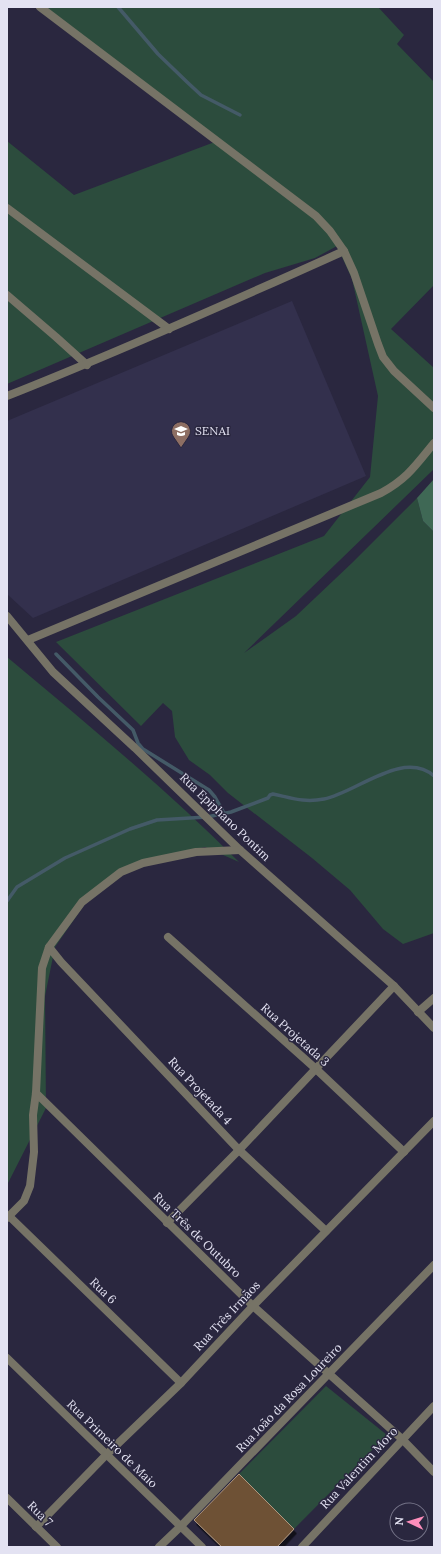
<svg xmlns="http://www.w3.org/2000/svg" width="441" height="1554" viewBox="0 0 441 1554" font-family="Lora,serif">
  <defs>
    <filter id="shadow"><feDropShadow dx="2.5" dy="4.5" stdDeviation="0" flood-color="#0009"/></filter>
  </defs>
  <rect width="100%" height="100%" fill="#2a273f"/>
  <polygon fill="#33304d" points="292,301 366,476 33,618 7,594 7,421"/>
  <g fill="#2c4c3d">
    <polygon points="38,7 378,7 404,35 397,44 434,82 434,285 391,329 434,368 434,469 244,653 296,616 353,562 417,498 423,521 434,532 434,933 403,944 383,929 350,890 312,858 228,793 210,775 189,760 175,737 172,711 163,703 141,726 56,642 324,536 370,477 378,396 352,279 337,246 315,258 265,273 7,384 7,141 74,195 220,140"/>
    <path d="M7,657C86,723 166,789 239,862L205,847L158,858L98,885L55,947L45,996L46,1108L7,1185Z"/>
    <polygon points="326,1386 387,1435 294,1529 239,1474"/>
  </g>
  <polygon fill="#3f6855" points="434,479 434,532 423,521 417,498"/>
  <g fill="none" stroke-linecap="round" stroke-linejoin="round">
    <g stroke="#445a67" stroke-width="3.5">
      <polyline points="118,7 158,54 187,82 201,95 240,115"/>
      <polyline points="56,654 98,697 133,730 138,743 143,749 209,790 215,797 224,813"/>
      <path d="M7,901L17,887L65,858L130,829L157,820L207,817L231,812L268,798L270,795L273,794C292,798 304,803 324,799C356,793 403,749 434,776"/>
    </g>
  </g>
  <polygon fill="#6e5135" stroke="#af9780" filter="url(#shadow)" points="239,1474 294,1529 277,1547 222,1547 194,1520"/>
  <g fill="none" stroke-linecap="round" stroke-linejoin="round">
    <g stroke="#767366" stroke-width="8">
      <polyline points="40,7 316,216 330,231 344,251 354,273 378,344 383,357 394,371 434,408"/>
      <polyline points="7,208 169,329"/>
      <polyline points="7,295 56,337 87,365"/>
      <path d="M7,396C121,351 233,301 344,251"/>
      <polyline points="7,616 53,672 135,748 240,850 394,986 434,1028"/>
      <path d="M28,640L381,493C407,479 416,465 434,443"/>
      <polyline points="168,937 316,1069 404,1152"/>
      <polyline points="49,947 82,902 121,872 143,863 196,852 240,850"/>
      <polyline points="418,1012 434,998"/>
      <polyline points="36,1093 253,1306 402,1439 434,1472"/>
      <polyline points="9,1216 181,1383"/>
      <polyline points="7,1218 24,1201 30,1186 34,1152 33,1115 36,1093 42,968 49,947 61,962 239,1150 326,1231"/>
      <polyline points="167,1223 239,1150 394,986"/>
      <polyline points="7,1358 202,1547"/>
      <polyline points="7,1498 57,1547"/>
      <polyline points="36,1527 106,1455 181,1383 253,1306 434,1121"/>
      <polyline points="159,1547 180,1527 434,1265"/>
      <polyline points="302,1547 434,1406"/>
    </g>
  </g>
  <defs>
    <symbol id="school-pin" viewBox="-11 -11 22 30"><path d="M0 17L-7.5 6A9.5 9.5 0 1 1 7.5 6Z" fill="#8d6e63" stroke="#2a273f"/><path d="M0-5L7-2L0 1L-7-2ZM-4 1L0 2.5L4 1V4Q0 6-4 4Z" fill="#fff"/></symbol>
  </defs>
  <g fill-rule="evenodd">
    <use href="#school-pin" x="170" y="420" width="22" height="30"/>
  </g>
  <g text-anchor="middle" stroke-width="3" stroke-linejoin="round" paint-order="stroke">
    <g font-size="12" fill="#e3e2f2" stroke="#2a273f" text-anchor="start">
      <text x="195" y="435">SENAI</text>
    </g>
    <g font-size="12" fill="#e3e2f2" stroke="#2a273f">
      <text transform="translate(225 817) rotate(44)" y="4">Rua Epiphano Pontim</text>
      <text transform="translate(295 1035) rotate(42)" y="4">Rua Projetada 3</text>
      <text transform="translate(200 1091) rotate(47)" y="4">Rua Projetada 4</text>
      <text transform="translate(197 1235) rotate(44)" y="4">Rua Três de Outubro</text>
      <text transform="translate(103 1291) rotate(44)" y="4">Rua 6</text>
      <text transform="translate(227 1316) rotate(-47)" y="4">Rua Três Irmãos</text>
      <text transform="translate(289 1398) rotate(-46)" y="4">Rua João da Rosa Loureiro</text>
      <text transform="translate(112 1444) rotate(44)" y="4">Rua Primeiro de Maio</text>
      <text transform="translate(359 1468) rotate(-47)" y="4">Rua Valentim Moro</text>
      <text transform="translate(40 1514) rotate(45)" y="4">Rua 7</text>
    </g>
  </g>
  <rect width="441" height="1554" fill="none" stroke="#e3e2f2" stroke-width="16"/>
  <g transform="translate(409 1522) rotate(274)"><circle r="19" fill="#2a273f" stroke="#747287"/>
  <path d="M0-3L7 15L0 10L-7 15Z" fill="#fe8ebc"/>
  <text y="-6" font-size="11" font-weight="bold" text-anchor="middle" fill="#e3e2f2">N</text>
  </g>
</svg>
